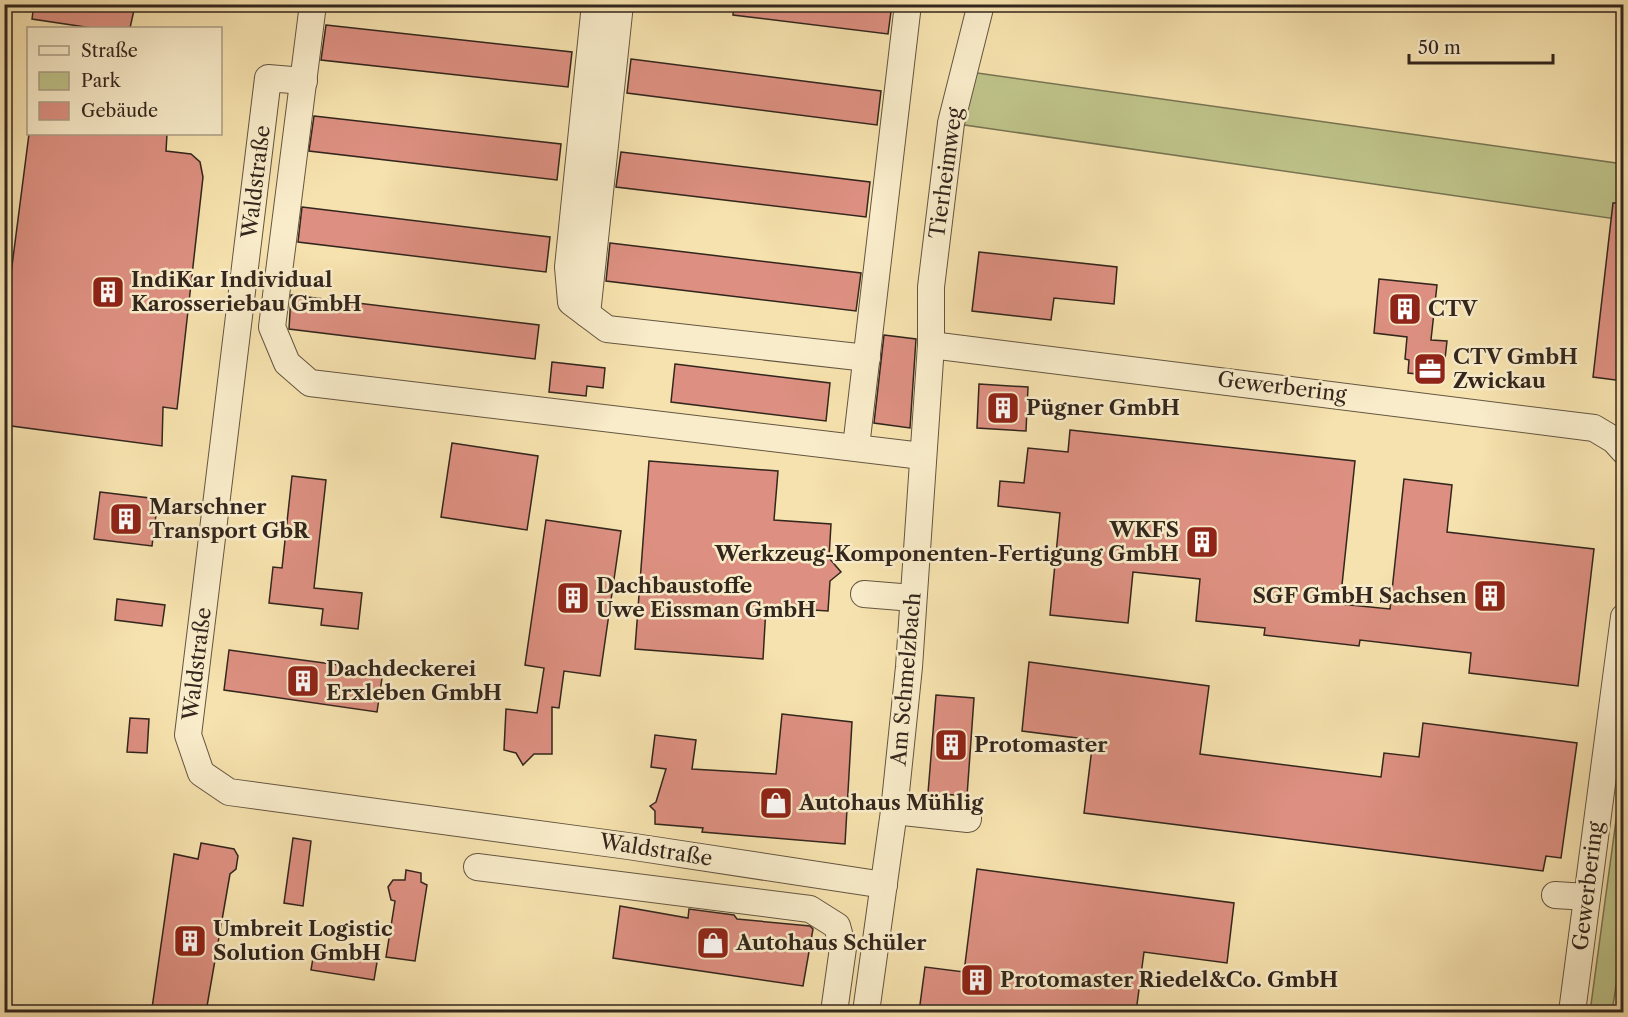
<svg xmlns="http://www.w3.org/2000/svg" width="1628" height="1017" viewBox="0 0 1628 1017" font-family="'Libre Caslon Text',serif">
  <rect width="100%" height="100%" fill="#f6e2ae"/>
  <filter id="stains"><feTurbulence type="fractalNoise" baseFrequency=".00333" numOctaves="4"/><feColorMatrix values="0 0 0 0 .2 0 0 0 0 .09 0 0 0 0 .02 0 0 0 .5 -.17"/></filter>
  <radialGradient id="worn" r=".72"><stop offset=".6" stop-color="#630" stop-opacity="0"/><stop offset="1" stop-color="#630" stop-opacity=".3"/></radialGradient>
  <g fill="#bec389" stroke="#787453" stroke-width="1.5">
    <polygon points="963,71 1623,164 1623,220 951,123"/>
    <polygon points="1622,776 1623,958 1620,959 1612,1012 1590,1012"/>
  </g>
  <g fill="#dd9081" stroke="#33261d" stroke-width="1.5">
    <polygon points="34,4 105,4 134,10 130,28 92,28 32,19"/>
    <polygon points="734,4 892,4 888,34 733,15"/>
    <polygon points="326,25 572,52 568,87 321,60"/>
    <polygon points="631,59 881,91 877,125 627,93"/>
    <polygon points="314,116 561,144 557,180 309,151"/>
    <polygon points="29,134 167,134 166,151 191,154 200,162 203,177 177,409 163,407 162,446 4,425 4,328"/>
    <polygon points="621,152 870,182 866,217 616,187"/>
    <polygon points="1613,203 1623,203 1623,381 1593,377"/>
    <polygon points="302,207 550,237 546,272 298,242"/>
    <polygon points="610,243 861,273 856,311 606,281"/>
    <polygon points="979,252 1117,267 1114,304 1054,298 1051,320 972,311"/>
    <polygon points="1379,279 1437,285 1431,340 1447,341 1443,377 1408,373 1409,360 1405,359 1407,337 1374,333"/>
    <polygon points="291,295 539,325 535,359 289,329"/>
    <polygon points="884,335 916,339 910,428 874,423"/>
    <polygon points="552,362 605,368 603,388 587,386 586,396 549,392"/>
    <polygon points="675,364 830,383 826,421 671,402"/>
    <polygon points="979,384 1028,387 1026,431 977,428"/>
    <polygon points="1070,430 1355,461 1340,604 1390,609 1404,479 1452,485 1447,532 1594,549 1578,686 1469,673 1471,653 1360,640 1359,646 1264,635 1265,628 1196,621 1200,579 1133,572 1128,623 1050,615 1060,513 998,506 1000,481 1024,483 1028,448 1068,452"/>
    <polygon points="452,443 538,456 527,530 441,517"/>
    <polygon points="649,461 778,471 774,520 831,524 829,558 841,572 830,581 828,611 766,607 763,659 635,649"/>
    <polygon points="292,476 326,480 314,588 362,593 358,629 321,625 323,609 269,603 273,567 282,568"/>
    <polygon points="100,492 158,499 152,546 94,539"/>
    <polygon points="546,520 621,531 600,676 564,671 559,708 552,707 552,754 534,754 523,765 516,753 504,750 506,709 537,713 544,668 525,665"/>
    <polygon points="117,599 165,605 162,626 115,620"/>
    <polygon points="229,650 383,671 377,712 224,690"/>
    <polygon points="1029,662 1209,686 1200,754 1381,777 1384,753 1419,757 1423,723 1577,743 1561,858 1546,856 1543,871 1084,813 1093,740 1022,731"/>
    <polygon points="936,695 974,698 967,796 928,793"/>
    <polygon points="782,714 852,722 845,844 702,832 703,828 655,824 655,811 650,806 656,802 666,769 651,767 655,735 696,740 692,769 776,774"/>
    <polygon points="130,718 149,719 147,753 127,752"/>
    <polygon points="293,838 311,841 303,906 284,903"/>
    <polygon points="201,843 234,849 238,856 236,869 230,874 206,1012 179,1012 152,1008 174,854 198,859"/>
    <polygon points="977,869 1234,903 1227,963 1144,952 1136,1012 919,1012 925,967 964,972"/>
    <polygon points="406,870 421,873 421,882 427,885 415,961 386,957 395,901 391,900 388,887 393,880 405,880"/>
    <polygon points="620,906 688,918 689,909 734,915 737,919 810,926 813,929 803,986 613,958"/>
    <polygon points="314,952 377,962 374,980 311,970"/>
  </g>
  <g fill="none" stroke-linecap="round" stroke-linejoin="round">
    <defs>
      <g id="minor">
        <polyline points="313,4 272,327 287,363 310,383 922,456"/>
        <polyline points="595,4 568,267 571,302 607,329 867,358"/>
        <polyline points="304,81 268,78 188,735 201,773 229,792 628,846 884,885"/>
        <polyline points="587,314 620,4"/>
        <polyline points="931,345 1594,428 1614,440 1624,451"/>
        <polyline points="856,447 908,4"/>
        <polyline points="864,594 913,598"/>
        <polyline points="894,811 968,819"/>
        <polyline points="477,867 810,909 837,926 843,948 834,1012"/>
        <polyline points="1555,895 1587,897"/>
        <polyline points="866,1012 894,811 909,667 931,345 931,287 951,123 981,4"/>
        <polyline points="1572,1012 1624,617"/>
      </g>
    </defs>
    <use href="#minor" stroke="#645541" stroke-width="28"/>
    <use href="#minor" stroke="#f9ecca" stroke-width="26"/>
  </g>
  <defs>
    <symbol id="building-square" viewBox="-11 -11 22 22"><rect x="-9" y="-9" width="18" height="18" rx="4" fill="#8f2418" stroke="#f9ecca"/><path d="M-4-6H4V6H1V3H-1V6H-4ZM-2.5-4.3h1.7v1.8h-1.7ZM.8-4.3h1.7v1.8H.8ZM-2.5-1h1.7V.8h-1.7ZM.8-1h1.7V.8H.8Z" fill="#fff"/></symbol>
    <symbol id="office-square" viewBox="-11 -11 22 22"><rect x="-9" y="-9" width="18" height="18" rx="4" fill="#8f2418" stroke="#f9ecca"/><path d="M-6-3h4V-5.5h4V-3h4V5H-6ZM-1-4.5V-3h2v-1.5ZM-6 0V1H6V0Z" fill="#fff"/></symbol>
    <symbol id="shop-square" viewBox="-11 -11 22 22"><rect x="-9" y="-9" width="18" height="18" rx="4" fill="#8f2418" stroke="#f9ecca"/><path d="M-5-2.5h2.3a2.7 3.5 0 0 1 5.4 0H5L5.5 6h-11ZM-1.5-2.5h3a1.5 2.3 0 0 0-3 0Z" fill="#fff"/></symbol>
  </defs>
  <g fill-rule="evenodd">
    <use href="#building-square" x="89" y="273" width="38" height="38"/>
    <use href="#building-square" x="1386" y="290" width="38" height="38"/>
    <use href="#office-square" x="1411" y="350" width="38" height="38"/>
    <use href="#building-square" x="984" y="389" width="38" height="38"/>
    <use href="#building-square" x="107" y="500" width="38" height="38"/>
    <use href="#building-square" x="1183" y="523" width="38" height="38"/>
    <use href="#building-square" x="1471" y="577" width="38" height="38"/>
    <use href="#building-square" x="554" y="579" width="38" height="38"/>
    <use href="#building-square" x="284" y="662" width="38" height="38"/>
    <use href="#building-square" x="932" y="726" width="38" height="38"/>
    <use href="#shop-square" x="757" y="784" width="38" height="38"/>
    <use href="#building-square" x="171" y="922" width="38" height="38"/>
    <use href="#shop-square" x="694" y="924" width="38" height="38"/>
    <use href="#building-square" x="958" y="961" width="38" height="38"/>
  </g>
  <g text-anchor="middle" stroke-width="5" stroke-linejoin="round" paint-order="stroke">
    <g font-size="21" fill="#33261d" stroke="#f9ecca">
      <text transform="translate(946 173) rotate(-82)" y="7">Tierheimweg</text>
      <text transform="translate(256 182) rotate(-83)" y="7">Waldstraße</text>
      <text transform="translate(1282 387) rotate(7)" y="7">Gewerbering</text>
      <text transform="translate(197 664) rotate(-83)" y="7">Waldstraße</text>
      <text transform="translate(906 679) rotate(-85)" y="7">Am Schmelzbach</text>
      <text transform="translate(656 850) rotate(9)" y="7">Waldstraße</text>
      <text transform="translate(1588 886) rotate(-83)" y="7">Gewerbering</text>
    </g>
    <g font-size="21" font-weight="bold" fill="#33261d" stroke="#f9ecca" text-anchor="start">
      <text x="131" y="287">IndiKar Individual<tspan x="131" dy="24">Karosseriebau GmbH</tspan></text>
      <text x="1428" y="316">CTV</text>
      <text x="1453" y="364">CTV GmbH<tspan x="1453" dy="24">Zwickau</tspan></text>
      <text x="1026" y="415">Pügner GmbH</text>
      <text x="149" y="514">Marschner<tspan x="149" dy="24">Transport GbR</tspan></text>
      <text x="1179" y="537" text-anchor="end">WKFS<tspan x="1179" dy="24">Werkzeug-Komponenten-Fertigung GmbH</tspan></text>
      <text x="596" y="593">Dachbaustoffe<tspan x="596" dy="24">Uwe Eissman GmbH</tspan></text>
      <text x="1467" y="603" text-anchor="end">SGF GmbH Sachsen</text>
      <text x="326" y="676">Dachdeckerei<tspan x="326" dy="24">Erxleben GmbH</tspan></text>
      <text x="974" y="752">Protomaster</text>
      <text x="799" y="810">Autohaus Mühlig</text>
      <text x="213" y="936">Umbreit Logistic<tspan x="213" dy="24">Solution GmbH</tspan></text>
      <text x="736" y="950">Autohaus Schüler</text>
      <text x="1000" y="987">Protomaster Riedel&amp;Co. GmbH</text>
    </g>
  </g>
  <rect width="1628" height="1017" fill="none" stroke="#f6e2ae" stroke-width="24"/>
  <rect x="6" y="6" width="1616" height="1005" fill="none" stroke="#33261d" stroke-width="3"/>
  <rect x="12" y="12" width="1604" height="993" fill="none" stroke="#33261d" stroke-width="1.5"/>
  <rect x="27" y="27" width="195" height="108" fill="#f9ecca" stroke="#aa9d85" stroke-width="1.5"/>
  <rect x="39" y="46" width="30" height="9" fill="#f9ecca" stroke="#aa9d85" stroke-width="1.5"/>
  <text x="81" y="57" font-size="18" fill="#33261d">Straße</text>
  <rect x="39" y="72" width="30" height="18" fill="#bec389" stroke="#aa9d85" stroke-width="1.5"/>
  <text x="81" y="87" font-size="18" fill="#33261d">Park</text>
  <rect x="39" y="102" width="30" height="18" fill="#dd9081" stroke="#aa9d85" stroke-width="1.5"/>
  <text x="81" y="117" font-size="18" fill="#33261d">Gebäude</text>
  <path d="M1409 54v9h144v-9" fill="none" stroke="#33261d" stroke-width="3"/>
  <text x="1418" y="54" font-size="18" fill="#33261d" stroke="#f9ecca" stroke-width="4.5" paint-order="stroke">50 m</text>
  <rect width="100%" height="100%" filter="url(#stains)"/>
  <rect width="100%" height="100%" fill="url(#worn)"/>
</svg>
